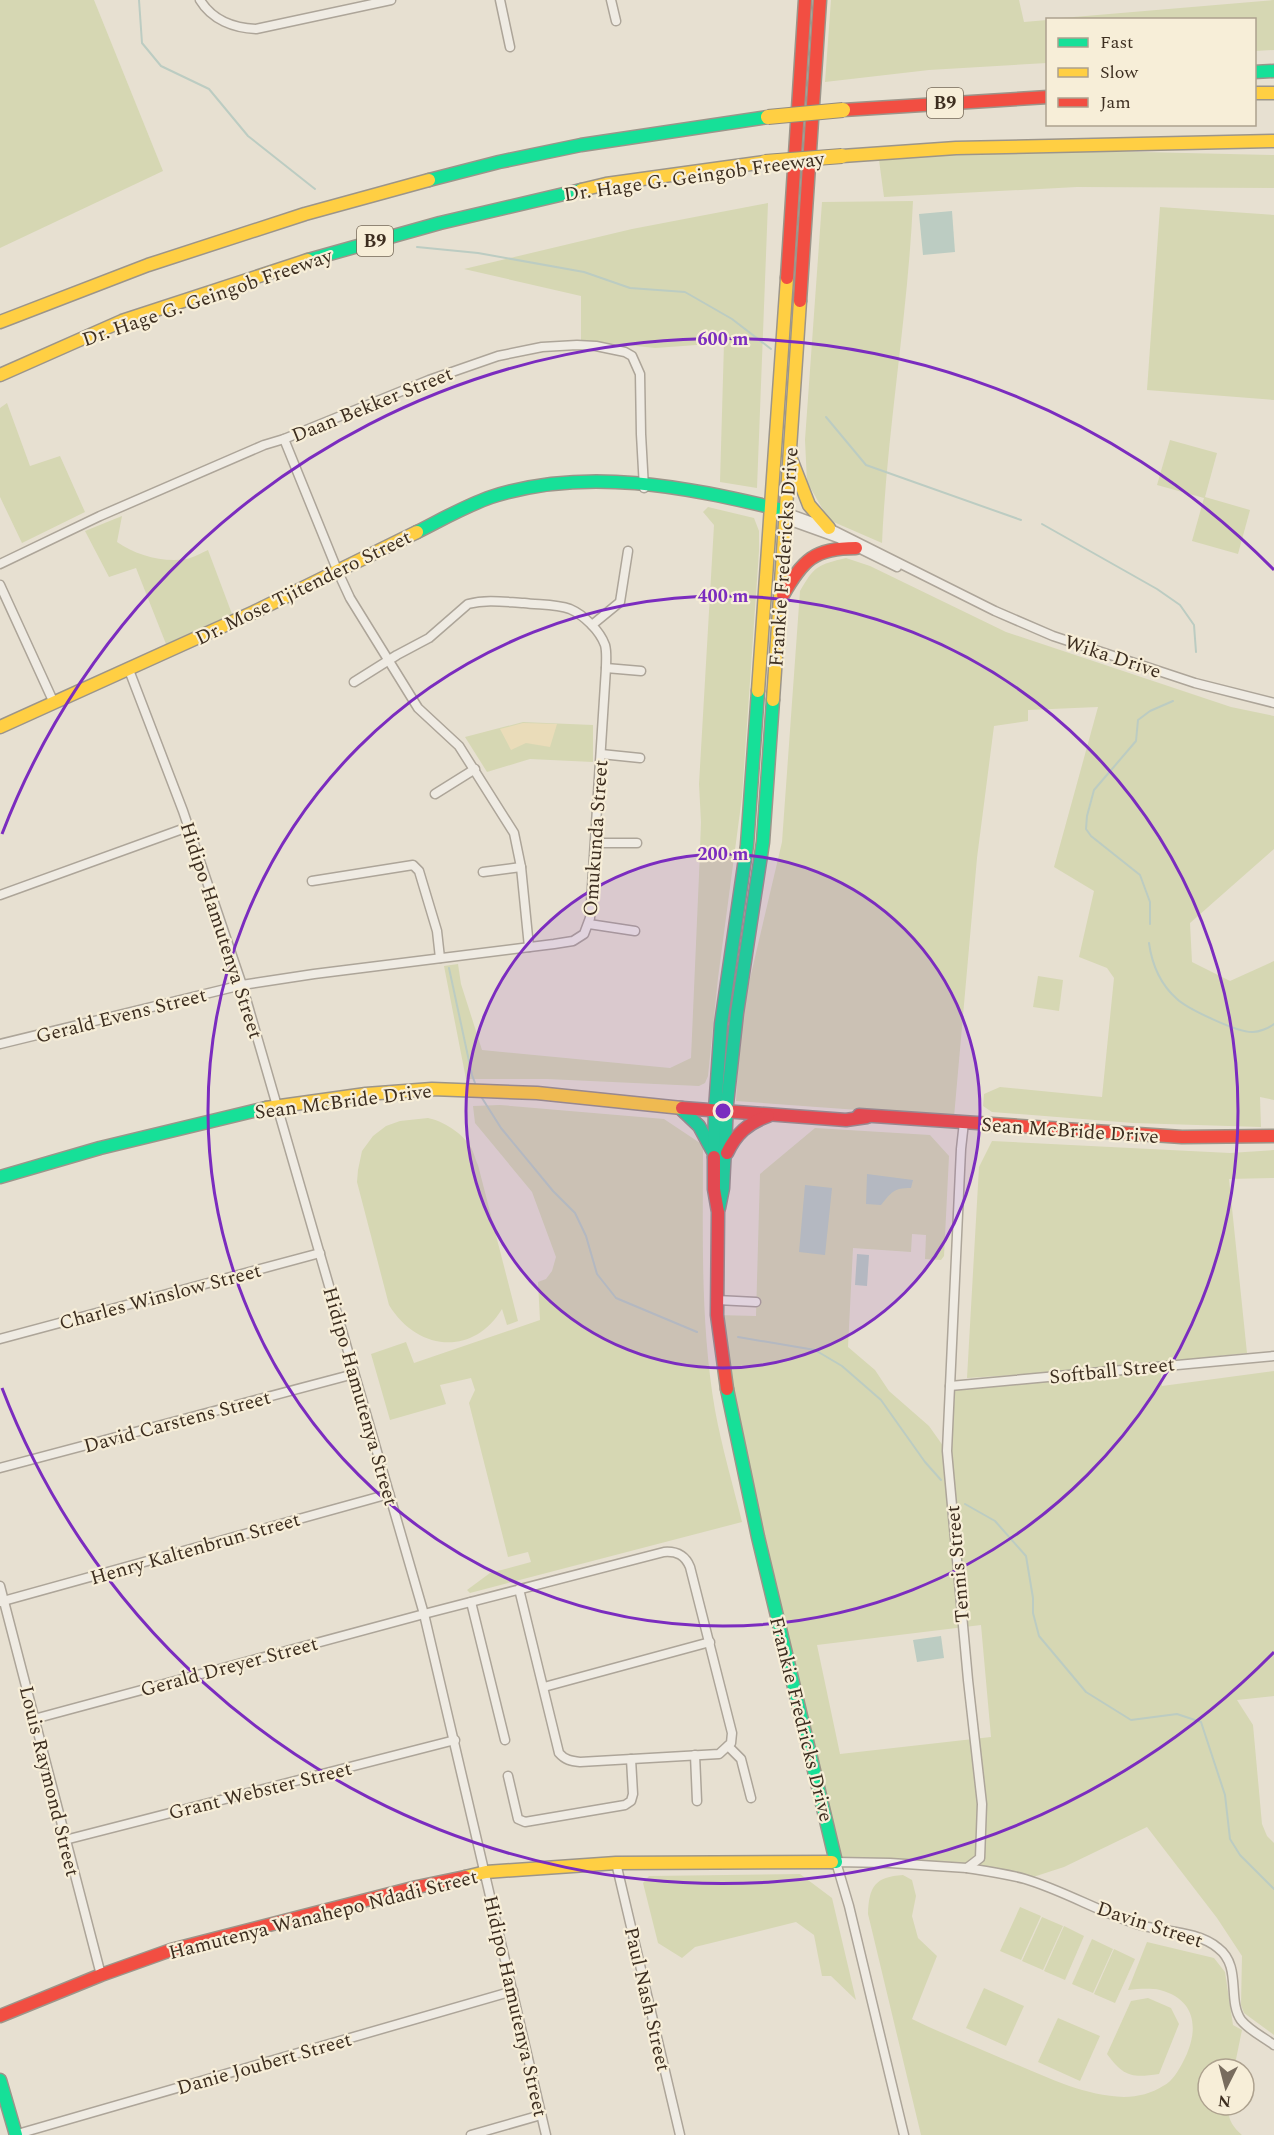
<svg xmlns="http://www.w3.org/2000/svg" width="1274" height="2135" viewBox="0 0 1274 2135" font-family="Spectral,serif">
  <rect width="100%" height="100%" fill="#e7e0d1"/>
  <g fill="#d6d7b3" fill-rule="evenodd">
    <polygon points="0,0 94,0 163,171 0,248"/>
    <polygon points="831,0 1019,0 1024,22 1047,20 1047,63 929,70 825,82"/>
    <polygon points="1274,0 1274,50 1255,51 1254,20 1050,19"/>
    <polygon points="958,152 1142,152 1274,155 1274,188 1077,187 884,197 879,160"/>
    <path d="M913,201C908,315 887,429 882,543L829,520L807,482L805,440L822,202Z"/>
    <polygon points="768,203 757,488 720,482 724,343 655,348 581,340 581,296 464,269 632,229"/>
    <polygon points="1160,207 1274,215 1274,400 1147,390"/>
    <polygon points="7,403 30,466 60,456 85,512 22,543 0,497 0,408"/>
    <polygon points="1170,440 1217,453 1205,497 1250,510 1238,554 1192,541 1204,498 1157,485"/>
    <polygon points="708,507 754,518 759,531 759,551 742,797 718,978 708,1076 705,1083 699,1086 547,1079 466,1079 444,966 458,964 461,984 482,1050 670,1068 691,1058 699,875 701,822 699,784 714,525 703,512"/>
    <path d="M122,516L117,542C135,555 164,563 186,559C193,558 201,553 208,550L232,614L166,644L136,568L109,577L85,531Z"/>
    <path d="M846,558L870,566L1006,632L1231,707L1274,716V849L1190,923L1192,962L1230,981L1274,961V1100L1260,1097L1261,1127L1133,1123L992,1112L983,1106L984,1094L1000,1087L1102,1097L1114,978L1107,968L1079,957L1094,891L1054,867L1098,707L1028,710V721L994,726L977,858L954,1117L736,1101L741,1017L782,842L800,591C815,565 818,565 846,558Z"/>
    <polygon points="523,722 593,725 593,762 530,759 487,772 465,737"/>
    <polygon points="1038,976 1063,980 1059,1011 1033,1007"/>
    <path d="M500,1105L664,1119L703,1145C703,1233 700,1323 715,1410C722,1448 733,1485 742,1522L470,1593L467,1590L490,1573L531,1562L528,1552L508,1557L469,1403L475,1390L471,1378L440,1385L446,1404L390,1420L371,1354L406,1342L414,1363L540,1320L538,1282L546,1279L552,1271L556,1257L532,1192L475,1123L473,1106Z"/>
    <path d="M428,1118C443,1121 462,1133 470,1146C474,1152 475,1159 478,1165L518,1321L507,1325L502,1309C473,1357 417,1351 389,1305L357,1182L358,1170L362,1151L373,1136L386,1126L400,1121Z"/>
    <path d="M815,1128L930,1135L949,1156L944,1256L941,1260L925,1259L926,1235L912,1234L911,1252L853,1248L848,1347L875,1370L889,1391L929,1426L946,1450L950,1386L1160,1365L1162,1386L1274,1371V1696L1237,1700L1253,1725L1262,1824L1267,1836L1274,1843V2035L1244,2013L1241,2005L1242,1956L1217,1918L1147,1827L1064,1867L1027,1879L1009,1875L836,1862L729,1405L717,1315L756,1316L760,1174ZM981,1625L991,1737L840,1754L817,1645Z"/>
    <polygon points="992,1141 1230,1153 1274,1150 1274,1178 1229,1179 1247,1353 1079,1371 967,1378 979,1167"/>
    <polygon points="800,1874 832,1898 856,2000 831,1976 822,1976 814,1935 796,1922 695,1947 682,1958 658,1943 643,1883 649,1876"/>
    <path d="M903,1875L912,1880L916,1896L912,1916L918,1938L937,1956L912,2019C943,2034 976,2047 1008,2061C1045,2076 1083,2096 1124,2097C1138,2097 1152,2093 1163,2086C1173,2081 1178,2071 1183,2062C1199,2032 1198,2000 1160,1990C1150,1988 1138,1989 1128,1990L1147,1942L1214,1958L1225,1972L1233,2025L1242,2030L1234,2069H1208V2105H1229C1227,2118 1232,2126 1242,2135H921L868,1914C869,1886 875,1877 903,1875Z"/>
    <polygon points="1020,1907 1041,1916 1021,1960 1000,1951"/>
    <polygon points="1042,1917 1063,1926 1043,1970 1022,1961"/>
    <polygon points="1064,1926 1084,1936 1065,1980 1044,1971"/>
    <polygon points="1092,1939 1113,1949 1093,1993 1072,1984"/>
    <polygon points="1114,1949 1135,1959 1115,2003 1094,1994"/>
    <polygon points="984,1988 1024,2006 1006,2046 966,2028"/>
    <path d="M1148,1998L1171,2008L1179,2024L1159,2074C1132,2078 1124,2077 1107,2054L1131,2001Z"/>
    <polygon points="1058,2018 1100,2036 1080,2081 1038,2062"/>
  </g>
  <polygon fill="#eadcb9" points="523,723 557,724 550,747 526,743 511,750 500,729"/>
  <g fill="#bcccc2">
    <polygon points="952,211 955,252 923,255 919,214"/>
    <path d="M867,1174L913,1180L911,1188C893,1188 892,1192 881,1205L866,1204Z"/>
    <polygon points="805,1185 832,1188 825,1255 799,1252"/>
    <polygon points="857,1254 869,1255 867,1286 855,1285"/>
    <polygon points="941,1636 944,1658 917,1662 913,1640"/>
  </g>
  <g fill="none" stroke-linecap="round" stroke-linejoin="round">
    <g stroke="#bcccc2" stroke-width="2">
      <polyline points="139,0 142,43 161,66 209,89 248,136 315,189"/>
      <polyline points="417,247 478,253 584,272 630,288 685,292 732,319 771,349"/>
      <polyline points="826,417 866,465 1021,520"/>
      <polyline points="1042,524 1157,589 1180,605 1194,625 1196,652"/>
      <polyline points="1150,924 1150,902 1140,875 1091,836 1086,829 1087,816 1094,790 1136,741 1138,720 1150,711 1173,701"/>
      <path d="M1149,943C1152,965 1160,984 1177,999C1188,1009 1238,1033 1253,1032C1259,1032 1269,1028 1274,1024"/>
      <polyline points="449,968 472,1075 475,1083"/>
      <polyline points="482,1098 501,1128 553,1191 575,1213 586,1236 597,1274 616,1298 697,1332"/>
      <polyline points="738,1337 815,1350 842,1366 881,1400 925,1462 941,1480"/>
      <polyline points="965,1504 995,1521 1026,1556 1033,1598 1033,1613 1039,1636 1086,1692 1131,1720 1177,1714 1201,1722 1225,1795 1230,1839 1240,1855 1274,1889"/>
    </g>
    <defs>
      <g id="street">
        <path d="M200,0C212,20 234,28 256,29L391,0"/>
        <polyline points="500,0 510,47"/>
        <polyline points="611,0 616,21"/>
        <polyline points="284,439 338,572 350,598 418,708 459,746 514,833 521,867 529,947"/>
        <polyline points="785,512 829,528 995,611 1053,636 1195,683 1274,703"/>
        <polyline points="785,519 838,538 897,567"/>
        <polyline points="0,564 100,516 264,445 284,439 429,380 498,356 542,347 577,345 596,346 625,352 632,356 640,374 641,434 644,488"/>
        <polyline points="0,585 54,703"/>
        <polyline points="592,625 620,602 628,551"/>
        <polyline points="606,668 641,671"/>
        <polyline points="129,670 183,811 242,985 424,1614 546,2135"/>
        <polyline points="601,754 640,758"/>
        <polyline points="435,794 475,769"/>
        <polyline points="596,843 637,843"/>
        <polyline points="483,872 521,867"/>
        <polyline points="312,881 413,865 419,871 437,931 440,958"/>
        <polyline points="0,895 188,827"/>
        <polyline points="589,924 635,931"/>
        <path d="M0,1044L242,985L314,974L554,944L573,941L584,934L590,918L606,668C606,661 607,652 605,645C600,631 584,615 570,609C556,604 538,605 524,603C505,602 487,599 468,604L429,638L397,655L354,682"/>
        <polyline points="717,1300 756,1302"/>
        <polyline points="0,1339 320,1253"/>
        <polyline points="950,1386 1274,1356"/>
        <polyline points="0,1468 354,1374"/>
        <polyline points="0,1586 101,1975"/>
        <polyline points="0,1602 389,1494"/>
        <polyline points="471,1602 505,1740"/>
        <polyline points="544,1687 710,1642"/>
        <path d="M34,1719L424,1614L664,1552C677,1551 685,1555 690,1567L732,1733L731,1743L719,1754L580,1762C571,1761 565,1760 559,1753L519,1589"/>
        <polyline points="728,1746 741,1759 751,1798"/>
        <polyline points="695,1755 697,1801"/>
        <polyline points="508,1776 518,1819 525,1822 625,1805 631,1801 633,1794 631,1759"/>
        <polyline points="65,1840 455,1740"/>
        <polyline points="616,1863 680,2135"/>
        <path d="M967,1868C986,1871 1007,1874 1025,1879C1065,1891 1101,1913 1140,1925C1164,1932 1198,1931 1218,1948C1242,1966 1227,2000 1241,2020C1249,2030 1263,2037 1274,2045"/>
        <polyline points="14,2135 513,1991"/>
        <polyline points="471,2135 541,2115"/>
        <polyline points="904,2135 849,1906 836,1862 890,1863 967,1868 980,1858 982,1804 968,1680 947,1451 961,1149 964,1122"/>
      </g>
      <g id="fast">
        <polyline points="1254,72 1274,71"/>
        <polyline points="429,180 499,162 581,145 768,117"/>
        <polyline points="308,260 440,223 581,190"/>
        <path d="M417,532C441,520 465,506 491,497C586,466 685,487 779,509"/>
        <polyline points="680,1108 699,1126 712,1150"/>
        <polyline points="714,1157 715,1110 721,1024 747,845 758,691"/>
        <polyline points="0,1177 100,1148 266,1108"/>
        <polyline points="719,1208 723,1188 727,1104 737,1013 763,842 773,700"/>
        <polyline points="727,1389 758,1537 836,1862 832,1862"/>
        <polyline points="0,2080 16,2135"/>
      </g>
      <g id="slow">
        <polyline points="1254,93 1274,93"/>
        <polyline points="842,156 956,148 1274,141"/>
        <polyline points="581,190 606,184 765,162"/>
        <polyline points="0,322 148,265 305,214 429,180"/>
        <polyline points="0,375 122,321 308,260"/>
        <polyline points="791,459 809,505 829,528"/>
        <polyline points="758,691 787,278"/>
        <polyline points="773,700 800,301"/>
        <polyline points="0,727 254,612 417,532"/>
        <polyline points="266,1108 366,1094 432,1089 537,1093 682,1108"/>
        <polyline points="465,1877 486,1872 616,1863 832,1862"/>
      </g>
      <g id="jam">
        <polyline points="843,110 1048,97"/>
        <polyline points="787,278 805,0"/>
        <polyline points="800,301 820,0"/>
        <path d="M783,595C803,560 814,548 856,548"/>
        <polyline points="682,1108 846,1120 867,1117"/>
        <polyline points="859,1115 1182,1137 1274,1136"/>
        <path d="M727,1153C736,1134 748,1123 768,1116"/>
        <polyline points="714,1157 714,1189 718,1212 717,1315 727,1389"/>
        <polyline points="0,2016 101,1975 171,1950 417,1887 465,1877"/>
      </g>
    </defs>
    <use href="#street" stroke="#ada599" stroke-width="11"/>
    <use href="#fast" stroke="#9c958a" stroke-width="15"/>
    <use href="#slow" stroke="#9c958a" stroke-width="15"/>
    <use href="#jam" stroke="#9c958a" stroke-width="15"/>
    <use href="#street" stroke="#efebe3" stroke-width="8"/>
    <use href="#fast" stroke="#16e098" stroke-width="12"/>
    <use href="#slow" stroke="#ffcf43" stroke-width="12"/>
    <use href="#jam" stroke="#f24e42" stroke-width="12"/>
    <defs>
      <g id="slow-bridge">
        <polyline points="768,117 843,110"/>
        <polyline points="765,162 842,156"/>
      </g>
    </defs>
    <use href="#slow-bridge" stroke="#928b80" stroke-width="16" stroke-linecap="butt"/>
    <use href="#slow-bridge" stroke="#ffcf43" stroke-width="14"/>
  </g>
  <circle cx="723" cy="1111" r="257" fill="#7b2cbf" fill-opacity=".12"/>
  <g fill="none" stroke="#7b2cbf" stroke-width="3">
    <circle cx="723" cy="1111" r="257"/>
    <circle cx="723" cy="1111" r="515"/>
    <path d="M1274 1652A772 772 0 0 1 2 1388M2 834A772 772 0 0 1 1274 570"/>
  </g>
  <g text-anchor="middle" stroke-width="4.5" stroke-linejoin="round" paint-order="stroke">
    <g fill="#f7eed8" stroke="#756857" stroke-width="1.5">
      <rect x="927" y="88" width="36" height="30" rx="4.5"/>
      <rect x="357" y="226" width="36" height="30" rx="4.5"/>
    </g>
    <g font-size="18" font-weight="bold" fill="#3d2e20">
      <text x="945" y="109">B9</text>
      <text x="375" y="247">B9</text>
    </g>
    <g font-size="20" fill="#3d2e20" stroke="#f7eed8">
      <text transform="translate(694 176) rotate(-8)" y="7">Dr. Hage G. Geingob Freeway</text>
      <text transform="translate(207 297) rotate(-19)" y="7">Dr. Hage G. Geingob Freeway</text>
      <text transform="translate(372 404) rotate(-22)" y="7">Daan Bekker Street</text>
      <text transform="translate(783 557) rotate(-86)" y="7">Frankie Fredericks Drive</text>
      <text transform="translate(303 587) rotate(-26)" y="7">Dr. Mose Tjitendero Street</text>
      <text transform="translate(1113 656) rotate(18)" y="7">Wika Drive</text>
      <text transform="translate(595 838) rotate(-86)" y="7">Omukunda Street</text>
      <text transform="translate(222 930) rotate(72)" y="7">Hidipo Hamutenya Street</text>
      <text transform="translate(121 1015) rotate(-14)" y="7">Gerald Evens Street</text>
      <text transform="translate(343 1101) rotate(-7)" y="7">Sean McBride Drive</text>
      <text transform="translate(1070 1130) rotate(4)" y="7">Sean McBride Drive</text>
      <text transform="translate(160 1296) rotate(-15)" y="7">Charles Winslow Street</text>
      <text transform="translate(1112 1370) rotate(-6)" y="7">Softball Street</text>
      <text transform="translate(361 1396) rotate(74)" y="7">Hidipo Hamutenya Street</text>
      <text transform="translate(177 1421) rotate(-15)" y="7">David Carstens Street</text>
      <text transform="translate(195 1548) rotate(-16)" y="7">Henry Kaltenbrun Street</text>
      <text transform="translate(957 1564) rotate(-95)" y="7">Tennis Street</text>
      <text transform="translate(229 1666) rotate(-15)" y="7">Gerald Dreyer Street</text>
      <text transform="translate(802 1719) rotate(76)" y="7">Frankie Fredricks Drive</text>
      <text transform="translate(50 1781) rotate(76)" y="7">Louis Raymond Street</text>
      <text transform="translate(260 1790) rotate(-14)" y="7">Grant Webster Street</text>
      <text transform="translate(323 1914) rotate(-14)" y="7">Hamutenya Wanahepo Ndadi Street</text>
      <text transform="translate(1150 1924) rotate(18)" y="7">Davin Street</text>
      <text transform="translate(648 1999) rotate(77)" y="7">Paul Nash Street</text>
      <text transform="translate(516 2006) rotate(77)" y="7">Hidipo Hamutenya Street</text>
      <text transform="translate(264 2063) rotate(-16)" y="7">Danie Joubert Street</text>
    </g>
  </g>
  <circle cx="723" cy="1111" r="9" fill="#7b2cbf" stroke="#f7eed8" stroke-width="3"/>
  <g font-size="18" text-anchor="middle" font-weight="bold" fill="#7b2cbf" stroke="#f7eed8" stroke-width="4.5" stroke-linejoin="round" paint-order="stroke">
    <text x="723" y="345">600 m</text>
    <text x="723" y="602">400 m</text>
    <text x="723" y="860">200 m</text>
  </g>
  <rect x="1046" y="18" width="210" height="108" fill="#f7eed8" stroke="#ada18e" stroke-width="1.5"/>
  <rect x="1058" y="38" width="30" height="9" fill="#16e098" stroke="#ada18e" stroke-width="1.5"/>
  <text x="1100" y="48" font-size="18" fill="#3d2e20">Fast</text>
  <rect x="1058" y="68" width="30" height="9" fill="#ffcf43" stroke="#ada18e" stroke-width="1.5"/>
  <text x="1100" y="78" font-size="18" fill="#3d2e20">Slow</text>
  <rect x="1058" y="98" width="30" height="9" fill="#f24e42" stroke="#ada18e" stroke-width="1.5"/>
  <text x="1100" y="108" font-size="18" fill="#3d2e20">Jam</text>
  <g transform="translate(1226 2087) rotate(186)"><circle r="28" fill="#f7eed8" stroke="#ada18e" stroke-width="1.5"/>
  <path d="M0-4.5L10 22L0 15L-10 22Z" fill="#786c5e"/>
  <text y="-9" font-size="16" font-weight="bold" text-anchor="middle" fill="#3d2e20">N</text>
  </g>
</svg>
